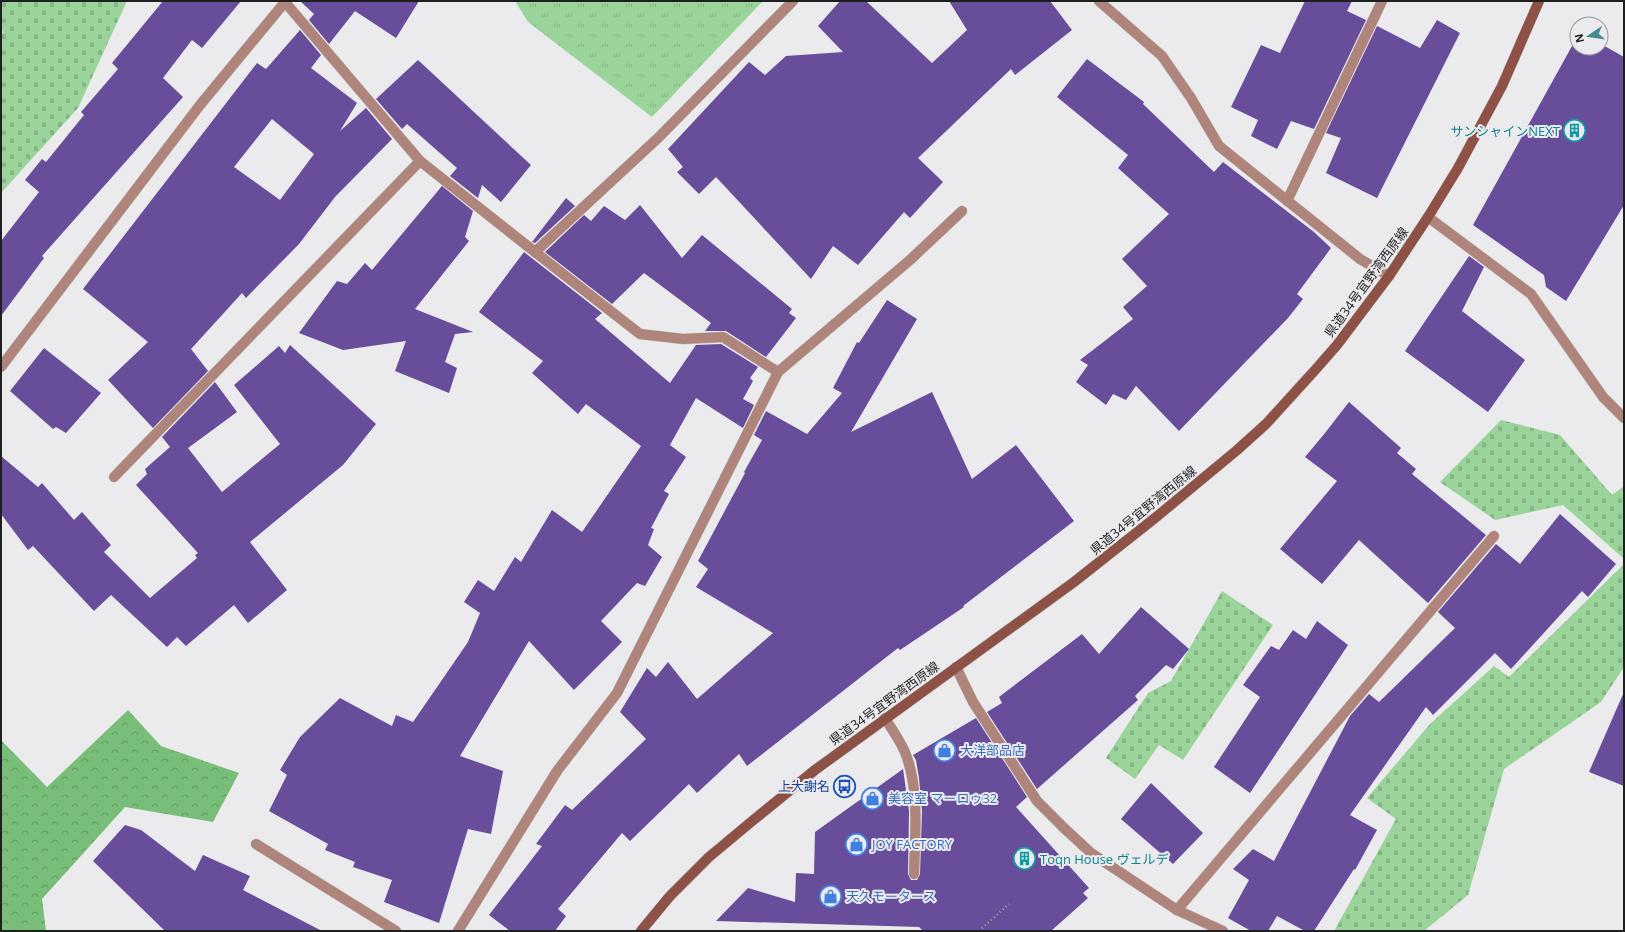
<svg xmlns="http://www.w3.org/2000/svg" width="1625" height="932" viewBox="0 0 1625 932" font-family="'Open Sans','Noto Sans JP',sans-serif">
  <defs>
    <pattern id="grass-tufts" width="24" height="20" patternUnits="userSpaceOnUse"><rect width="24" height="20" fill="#9bd49a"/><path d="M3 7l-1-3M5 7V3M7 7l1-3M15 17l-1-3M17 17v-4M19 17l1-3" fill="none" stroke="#85b684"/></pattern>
    <pattern id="forest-crowns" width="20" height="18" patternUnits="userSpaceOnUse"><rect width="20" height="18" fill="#79be78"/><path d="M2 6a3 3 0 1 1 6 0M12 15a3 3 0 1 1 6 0" fill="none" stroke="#639a62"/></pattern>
    <pattern id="cemetery-stones" width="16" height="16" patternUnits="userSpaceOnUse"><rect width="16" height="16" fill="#9bd49a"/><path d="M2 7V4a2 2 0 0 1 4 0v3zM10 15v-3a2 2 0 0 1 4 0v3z" fill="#85b684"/></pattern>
  </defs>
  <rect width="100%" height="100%" fill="#ebebed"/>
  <polygon fill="url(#grass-tufts)" points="515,1 763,1 652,117 528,22"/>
  <polygon fill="url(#forest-crowns)" points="128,710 161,746 239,773 213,822 125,807 42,899 46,931 1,931 1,740 47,787"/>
  <g fill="url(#cemetery-stones)">
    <polygon points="1,1 127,1 78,108 1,193 1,35 3,33 1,25"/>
    <polygon points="1501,420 1560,435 1612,495 1624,486 1624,559 1563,505 1495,520 1440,482"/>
    <polygon points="1624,564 1624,667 1601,702 1504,769 1468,895 1424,931 1334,931 1396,819 1367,798 1430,724 1494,666 1509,677"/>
    <polygon points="1222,591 1273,625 1183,760 1159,745 1135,779 1106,758 1148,693 1171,681"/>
  </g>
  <g fill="#674d9a" fill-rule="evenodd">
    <polygon points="163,1 241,1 202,48 192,40 163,78 183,97 42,256 44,258 1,316 1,241 39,192 25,180 42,159 46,162 84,115 81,112 118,69 112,63"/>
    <polygon points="300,1 419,1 396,38 355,11 329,44 309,20 314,14"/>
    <polygon points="840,1 866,1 932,63 967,30 949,1 1050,1 1072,30 1015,75 1011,69 918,158 943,182 910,218 904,212 858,265 833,246 811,279 716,177 699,194 677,172 683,167 668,149 749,62 765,75 786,56 843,52 818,26"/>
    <polygon points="1305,1 1352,1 1347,11 1366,20 1314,129 1291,121 1277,149 1251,136 1258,120 1231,107 1261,45 1280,53"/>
    <polygon points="1437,20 1460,33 1377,198 1326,173 1341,138 1326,133 1377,26 1420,48"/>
    <path d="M300,30L321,55L311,68L357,103L340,131L366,108L392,139L335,197L299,244L246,298L242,293L191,349L208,371L153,428L108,380L148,342L83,289L257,63L266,69ZM272,119L314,154L280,200L234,167Z"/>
    <polygon points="1577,37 1577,48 1601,48 1601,44 1624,57 1624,205 1566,301 1546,287 1544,275 1473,225"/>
    <polygon points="1087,59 1144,102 1143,104 1214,172 1223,162 1314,232 1331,248 1297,294 1303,299 1288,318 1179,431 1136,386 1126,400 1113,394 1106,405 1076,382 1088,365 1080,360 1133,319 1123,307 1147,286 1122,259 1169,214 1118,168 1128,155 1057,97"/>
    <polygon points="418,60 531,165 501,202 482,185 478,198 450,176 457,168 407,124 402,129 376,99"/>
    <polygon points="442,186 473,211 465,237 469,241 415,309 473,332 455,334 445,362 457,368 449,393 395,371 406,341 343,350 299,333 337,281 347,284 365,263 372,270"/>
    <polygon points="566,198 575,206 535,243 532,242"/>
    <polygon points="640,205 682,258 702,235 792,309 789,313 796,318 766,357 726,331 705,331 711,323 644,273 612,304 545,252 584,215 591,221 604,206 625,220"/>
    <polygon points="524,252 602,313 595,319 670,383 696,345 721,344 758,367 750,378 753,381 743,399 754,405 743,428 696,398 670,445 686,457 664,491 669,494 651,528 654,529 648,545 662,557 645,586 637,583 601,621 622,642 574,690 529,641 460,756 503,771 491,834 468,829 439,923 384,902 392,880 353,867 355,862 325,850 328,844 269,811 287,775 280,770 300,737 340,698 392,726 396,715 413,722 468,642 480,613 464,602 478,580 494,591 515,557 521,562 552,510 582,532 641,446 586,404 578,414 532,373 543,361 479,312"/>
    <polygon points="1469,256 1484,267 1462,311 1525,360 1488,412 1405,351"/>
    <polygon points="887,300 917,319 851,432 932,392 972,479 1016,445 1074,521 963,606 964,607 900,650 898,648 747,766 739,754 697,793 689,784 630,841 622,833 558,909 566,916 555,931 510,931 489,915 542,846 536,844 565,805 572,810 646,739 620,712 647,668 656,677 668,662 697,699 773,633 696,587 708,569 698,561 745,473 744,472 762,440 754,435 766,411 807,434 842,393 833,388 857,342 859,343"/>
    <polygon points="290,345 376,424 343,465 250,542 287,590 248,623 234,605 186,646 177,637 167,647 111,595 94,611 33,546 28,550 1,514 1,456 38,487 42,483 74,520 82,512 111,545 104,552 150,598 197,558 195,555 198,553 136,485 147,474 145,469 170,447 162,437 215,382 237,412 188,448 222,492 280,444 234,385 279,346 285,353"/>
    <polygon points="44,348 101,393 66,433 56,427 53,429 10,391"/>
    <polygon points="1349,402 1401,448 1397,453 1416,469 1412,474 1486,535 1428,603 1359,540 1322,584 1280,549 1337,481 1305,457 1325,433"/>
    <polygon points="1560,514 1616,564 1588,597 1582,591 1511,669 1495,653 1433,715 1426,707 1350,815 1377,830 1355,870 1354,869 1314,931 1305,931 1277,916 1268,931 1251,931 1228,918 1249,880 1233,869 1253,849 1274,861 1350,716 1369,694 1379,702 1455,628 1438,612 1496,544 1520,564"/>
    <polygon points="1141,607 1189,649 1173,669 1166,665 1135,696 1138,700 1037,789 987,712 1002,703 999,697 1082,634 1099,654"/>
    <polygon points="1317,621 1348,645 1250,793 1214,767 1260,697 1243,685 1271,646 1279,650 1293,630 1306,639"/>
    <polygon points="1624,692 1624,786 1589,772"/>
    <polygon points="976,718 1027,797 1016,807 1089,888 1083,893 1088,898 1051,931 923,931 919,927 716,921 748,888 795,902 796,873 814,874 815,832 903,769 909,811 908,874 911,880 917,880 920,874 922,811 919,778 916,760 913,755"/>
    <polygon points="1151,783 1203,833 1173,864 1121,819"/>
    <polygon points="125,825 141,830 195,871 203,855 250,876 243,890 322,931 165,931 93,861"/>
  </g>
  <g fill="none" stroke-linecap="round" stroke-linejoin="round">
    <defs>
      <path id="service" d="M885,718C891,728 899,739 904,750C920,786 915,835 914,874"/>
      <g id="minor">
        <polyline points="284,1 420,161 535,252 658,138 793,1"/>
        <polyline points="1099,1 1162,56 1191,98 1219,146 1360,259 1389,276"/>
        <polyline points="1287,201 1382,1"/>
        <polyline points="1428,217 1531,294 1603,397 1624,418"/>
        <polyline points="1,367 200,105 285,2"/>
        <polyline points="778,372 910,260 962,211"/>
        <polyline points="114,477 420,161"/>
        <polyline points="956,667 973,702 1037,801 1064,828 1091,853 1177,910 1223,931"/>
        <polyline points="256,844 396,931"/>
        <polyline points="1177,910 1494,536"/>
        <polyline points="458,931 557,771 617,693 778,372 723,337 683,339 640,334 535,252"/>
      </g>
      <polyline id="secondary" points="641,931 670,896 709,857 751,822 815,770 1074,582 1155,518 1236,451 1266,424 1316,369 1337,345 1389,276 1428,217 1458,168 1502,86 1539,1"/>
    </defs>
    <use href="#service" stroke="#c6c6c8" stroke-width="11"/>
    <use href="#minor" stroke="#c6c6c8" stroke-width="11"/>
    <use href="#secondary" stroke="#c6c6c8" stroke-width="11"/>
    <polyline stroke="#a2a3a4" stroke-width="2.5" stroke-dasharray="1 3" stroke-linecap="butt" points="979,931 1009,904"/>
    <use href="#service" stroke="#ae847b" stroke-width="10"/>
    <use href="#minor" stroke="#ae847b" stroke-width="10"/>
    <use href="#secondary" stroke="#8d5146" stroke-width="10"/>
  </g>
  <defs>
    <symbol id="building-ring" viewBox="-11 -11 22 22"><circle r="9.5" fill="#ebebed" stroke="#0f9aa8" stroke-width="1.5"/><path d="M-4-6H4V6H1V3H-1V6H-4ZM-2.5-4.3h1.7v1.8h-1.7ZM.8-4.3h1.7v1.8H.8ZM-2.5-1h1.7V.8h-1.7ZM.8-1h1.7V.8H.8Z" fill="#0f9aa8"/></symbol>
    <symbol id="shop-ring" viewBox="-11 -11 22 22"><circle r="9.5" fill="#ebebed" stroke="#3f7fe0" stroke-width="1.5"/><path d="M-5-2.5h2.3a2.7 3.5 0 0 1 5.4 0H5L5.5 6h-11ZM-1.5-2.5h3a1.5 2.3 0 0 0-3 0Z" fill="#3f7fe0"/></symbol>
    <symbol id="bus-ring" viewBox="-11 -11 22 22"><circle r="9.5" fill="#ebebed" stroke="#1a4fb4" stroke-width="1.5"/><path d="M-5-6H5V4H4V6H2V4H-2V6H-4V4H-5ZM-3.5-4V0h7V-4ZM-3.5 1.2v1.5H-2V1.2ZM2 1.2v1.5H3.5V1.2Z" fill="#1a4fb4"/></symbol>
  </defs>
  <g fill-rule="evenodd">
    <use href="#building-ring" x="1562" y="118" width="25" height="25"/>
    <use href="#shop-ring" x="932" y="738" width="25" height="25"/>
    <use href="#bus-ring" x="832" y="774" width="25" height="25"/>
    <use href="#shop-ring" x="860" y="786" width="25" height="25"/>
    <use href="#shop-ring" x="844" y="832" width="25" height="25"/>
    <use href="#building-ring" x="1012" y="846" width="25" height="25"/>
    <use href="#shop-ring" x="818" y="884" width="25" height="25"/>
  </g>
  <g text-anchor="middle" stroke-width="4" stroke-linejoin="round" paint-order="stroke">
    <g font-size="13" fill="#0d838f" stroke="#ebebed" text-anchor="end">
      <text x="1560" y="136">サンシャインNEXT</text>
      <text x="1040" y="864" text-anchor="start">Toqn House ヴェルデ</text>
    </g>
    <g font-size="13" fill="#1e1f1f" stroke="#ebebed">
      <text transform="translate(1366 282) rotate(-54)" y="5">県道34号宜野湾西原線</text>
      <text transform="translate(1143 510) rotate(-39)" y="5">県道34号宜野湾西原線</text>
      <text transform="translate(884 703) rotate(-36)" y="5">県道34号宜野湾西原線</text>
    </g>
    <g font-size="13" fill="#366cbe" stroke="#ebebed" text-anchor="start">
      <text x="960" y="755">大洋部品店</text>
      <text x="888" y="803">美容室 マーロゥ32</text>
      <text x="872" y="849">JOY FACTORY</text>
      <text x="846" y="901">天久モータース</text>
    </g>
    <g font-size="13" fill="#164399" stroke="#ebebed" text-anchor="end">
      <text x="830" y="791">上大謝名</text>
    </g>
  </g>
  <rect width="1625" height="932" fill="none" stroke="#1e1f1f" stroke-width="4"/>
  <g transform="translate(1589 36) rotate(257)"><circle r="19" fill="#ebebed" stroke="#99999b"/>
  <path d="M0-3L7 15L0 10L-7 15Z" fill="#438a91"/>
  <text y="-6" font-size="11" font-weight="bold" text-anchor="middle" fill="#1e1f1f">N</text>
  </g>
</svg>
